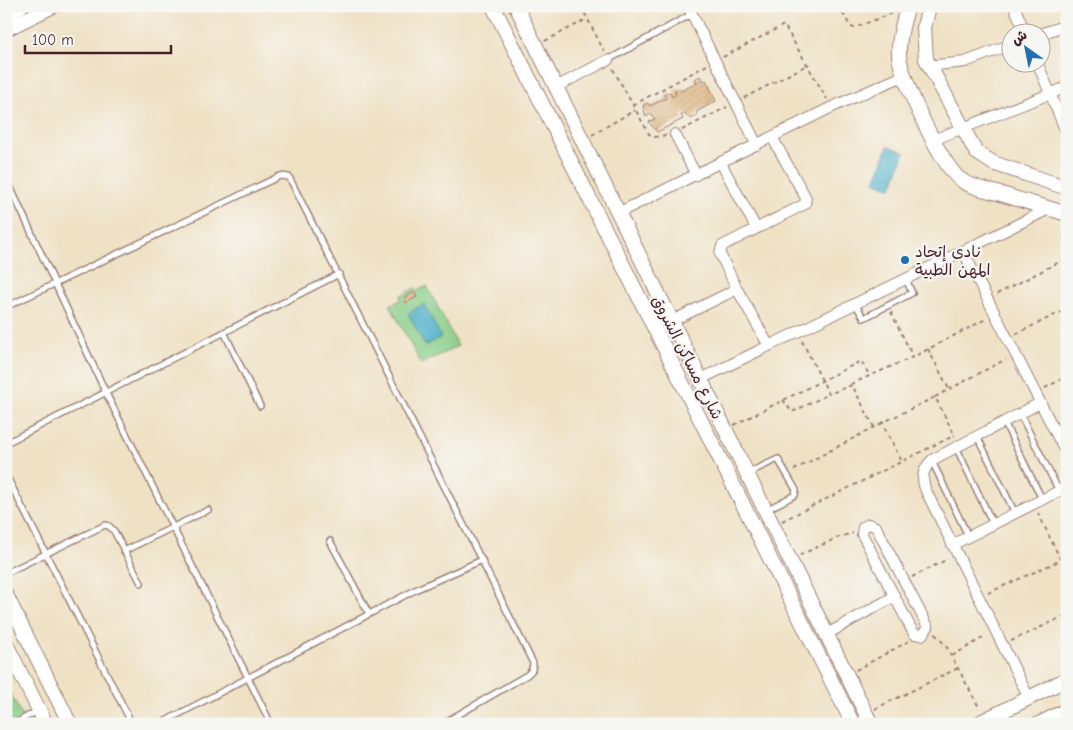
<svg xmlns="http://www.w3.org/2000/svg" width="1073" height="730" viewBox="0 0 1073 730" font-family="'Comic Neue','Playpen Sans Arabic',sans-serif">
  <defs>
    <pattern id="building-hatch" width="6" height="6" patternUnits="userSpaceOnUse" patternTransform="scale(1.25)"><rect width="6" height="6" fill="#daa768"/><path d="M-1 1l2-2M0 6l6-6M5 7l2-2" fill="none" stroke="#b38756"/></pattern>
  </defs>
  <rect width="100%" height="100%" fill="#f6f6f2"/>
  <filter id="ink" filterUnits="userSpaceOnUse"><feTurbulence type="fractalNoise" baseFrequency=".02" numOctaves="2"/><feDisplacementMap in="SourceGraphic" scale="10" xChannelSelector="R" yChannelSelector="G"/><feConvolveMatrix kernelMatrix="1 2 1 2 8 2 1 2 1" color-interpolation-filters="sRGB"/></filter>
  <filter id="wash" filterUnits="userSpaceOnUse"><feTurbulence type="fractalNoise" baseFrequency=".0096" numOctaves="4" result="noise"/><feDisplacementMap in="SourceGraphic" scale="20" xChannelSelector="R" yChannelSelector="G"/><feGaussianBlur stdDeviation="1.12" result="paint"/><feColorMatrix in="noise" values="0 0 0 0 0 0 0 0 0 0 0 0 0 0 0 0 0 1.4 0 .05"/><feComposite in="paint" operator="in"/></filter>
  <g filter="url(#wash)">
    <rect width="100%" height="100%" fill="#efe1c4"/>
    <g fill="#88cd88" stroke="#69765a">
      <polygon points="427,286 458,346 421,364 390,305 401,300 400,296 415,288 417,291"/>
      <polygon points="6,684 26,724 6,724"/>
    </g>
    <g fill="#49afc8" stroke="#4a677a">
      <polygon points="888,146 905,152 892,188 875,182"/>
      <polygon points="424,304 441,337 425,346 408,313"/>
    </g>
    <g id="blocks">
      <g fill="url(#building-hatch)">
        <polygon points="700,76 703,81 706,80 716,101 696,112 697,115 691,119 684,113 681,115 683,119 657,132 649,122 655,119 651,114 646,117 643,106 648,103 650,106 666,98 664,95 670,92 672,97 676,94 674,91 679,88 681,91 697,83 695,79"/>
        <polygon points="414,292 417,297 406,303 404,298"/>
      </g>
    </g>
  </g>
  <g filter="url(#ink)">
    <use href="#blocks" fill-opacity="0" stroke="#9c8078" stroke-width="1"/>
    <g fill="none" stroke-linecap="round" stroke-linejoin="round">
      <defs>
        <g id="lane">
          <polyline points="608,60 692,14"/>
          <polyline points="6,178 106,393 271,724"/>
          <polyline points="1067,236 1067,241"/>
          <polyline points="855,304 864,318 912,293 906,279"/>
          <polyline points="6,307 280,176 289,177 533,663 532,670 527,675 442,724"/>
          <polyline points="224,332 260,406"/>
          <polyline points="1020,414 1059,491"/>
          <polyline points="1004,422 1042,499"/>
          <polyline points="977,436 1015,513"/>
          <polyline points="6,443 339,274"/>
          <polyline points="956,447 993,524"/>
          <polyline points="932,461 968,536"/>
          <polyline points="748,473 778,459 796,490 795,495 766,510"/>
          <polyline points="6,475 132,724"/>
          <polyline points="330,541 369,614"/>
          <polyline points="124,551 208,510"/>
          <polyline points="6,573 105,525 109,526 114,531 141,583"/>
          <polyline points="14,724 37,711"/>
          <polyline points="160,724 417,589 482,560"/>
        </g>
        <g id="street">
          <polyline points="688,6 757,145"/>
          <polyline points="1014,6 1025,32"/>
          <polyline points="1040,34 1067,25"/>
          <polyline points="1037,62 1067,134"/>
          <polyline points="928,66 965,62 1010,45"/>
          <polyline points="556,87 608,60"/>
          <polyline points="675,134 696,175"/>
          <polyline points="933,140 1067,87"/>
          <polyline points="721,163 756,228"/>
          <polyline points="618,213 832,107 903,76"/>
          <polyline points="963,251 1067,455"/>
          <polyline points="737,289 769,346"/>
          <polyline points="672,321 737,289 720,254 722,246 805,204 806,198 772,137"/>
          <polyline points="701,379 1049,209"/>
          <polygon points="869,524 876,527 928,627 922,635 914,634 862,534 863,527"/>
          <polyline points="952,545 1067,487"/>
          <polyline points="827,634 895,596"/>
          <path d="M1029,698L926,491C921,479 922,470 932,460L1040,403"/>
          <polyline points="1052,717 1067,722"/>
        </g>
        <g id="secondary">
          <polyline points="493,6 853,724"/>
          <polyline points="516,6 871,724"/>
          <path d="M908,6C903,21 898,40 899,55C900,77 943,169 961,180C972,188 988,190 1001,194C1023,201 1045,207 1067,214"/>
          <polyline points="929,6 924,28 926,59 976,152 993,163 1067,188"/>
          <polyline points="6,14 21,6"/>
          <polyline points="6,29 53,6"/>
          <polyline points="6,595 70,724"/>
          <polyline points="6,644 46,724"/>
          <polyline points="977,724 1067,679"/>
          <polyline points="1039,724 1067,710"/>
        </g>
      </defs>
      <use href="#lane" stroke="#9c8078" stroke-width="8"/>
      <use href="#street" stroke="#9c8078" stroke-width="12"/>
      <use href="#secondary" stroke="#9c8078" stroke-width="16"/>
      <g stroke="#9c8078" stroke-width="2" stroke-dasharray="4 4" stroke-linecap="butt">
        <polyline points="581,6 604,51"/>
        <polyline points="839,6 850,26 854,28 895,12"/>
        <polyline points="545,41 587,19"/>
        <polyline points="723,57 784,25 827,99"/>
        <polyline points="613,69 649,134 655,137 666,135"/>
        <polyline points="744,98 809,64"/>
        <polyline points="633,105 707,65"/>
        <polyline points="682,130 727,107"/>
        <polyline points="592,135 635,110"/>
        <polyline points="997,294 1067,258"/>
        <polyline points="891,312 913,357"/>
        <polyline points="1016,334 1067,309"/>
        <polyline points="802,341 829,394 852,385 874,427"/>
        <polyline points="928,349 949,389"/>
        <polyline points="851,384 913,357 986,319"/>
        <polyline points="1045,388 1067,376"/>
        <polyline points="935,397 1006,359"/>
        <polyline points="783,400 792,412 829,394"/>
        <polyline points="734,425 861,361 870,376"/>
        <polyline points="901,460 882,423 935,397 954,434"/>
        <polyline points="794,470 882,423"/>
        <polyline points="1038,513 1067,573"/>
        <polyline points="782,521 955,435"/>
        <polyline points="800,555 839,537 853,533"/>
        <polyline points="912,577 948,559"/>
        <polyline points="988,593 1061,560"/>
        <polyline points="935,634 946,646 980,709"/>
        <polyline points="1011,641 1067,615"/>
        <polyline points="952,656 986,636"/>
        <polyline points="856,670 909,641"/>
        <polyline points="875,709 958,668"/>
      </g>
      <use href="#lane" stroke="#fff" stroke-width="5"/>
      <use href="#street" stroke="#fff" stroke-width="10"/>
      <use href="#secondary" stroke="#fff" stroke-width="14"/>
    </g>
  </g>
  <circle fill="#1f6fb2" stroke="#f6f6f2" stroke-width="2" cx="905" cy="260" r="5"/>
  <g text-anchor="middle" stroke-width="4.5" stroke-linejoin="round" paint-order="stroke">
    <g font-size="16" fill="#4a1f2b" stroke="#f6f6f2" text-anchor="start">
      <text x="915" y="257">نادى إتحاد<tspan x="915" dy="18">المهن الطبية</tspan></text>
    </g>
    <g font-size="16" fill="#4a1f2b" stroke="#f6f6f2">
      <text transform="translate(688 357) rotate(63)" y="6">شارع مساكن الشروق</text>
    </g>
  </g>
  <rect width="1073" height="730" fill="none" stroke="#f6f6f2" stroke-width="25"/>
  <g transform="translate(1026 48) rotate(327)"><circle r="24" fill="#f6f6f2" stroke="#b1a0a2"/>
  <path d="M0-4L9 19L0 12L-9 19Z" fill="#1f6fb2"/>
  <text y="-8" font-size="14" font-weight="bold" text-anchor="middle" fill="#4a1f2b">ش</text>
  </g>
  <path d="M25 45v8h146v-8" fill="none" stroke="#4a1f2b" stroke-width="2.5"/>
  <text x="32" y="45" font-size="15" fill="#4a1f2b" stroke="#f6f6f2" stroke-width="4" paint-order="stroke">100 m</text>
</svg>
